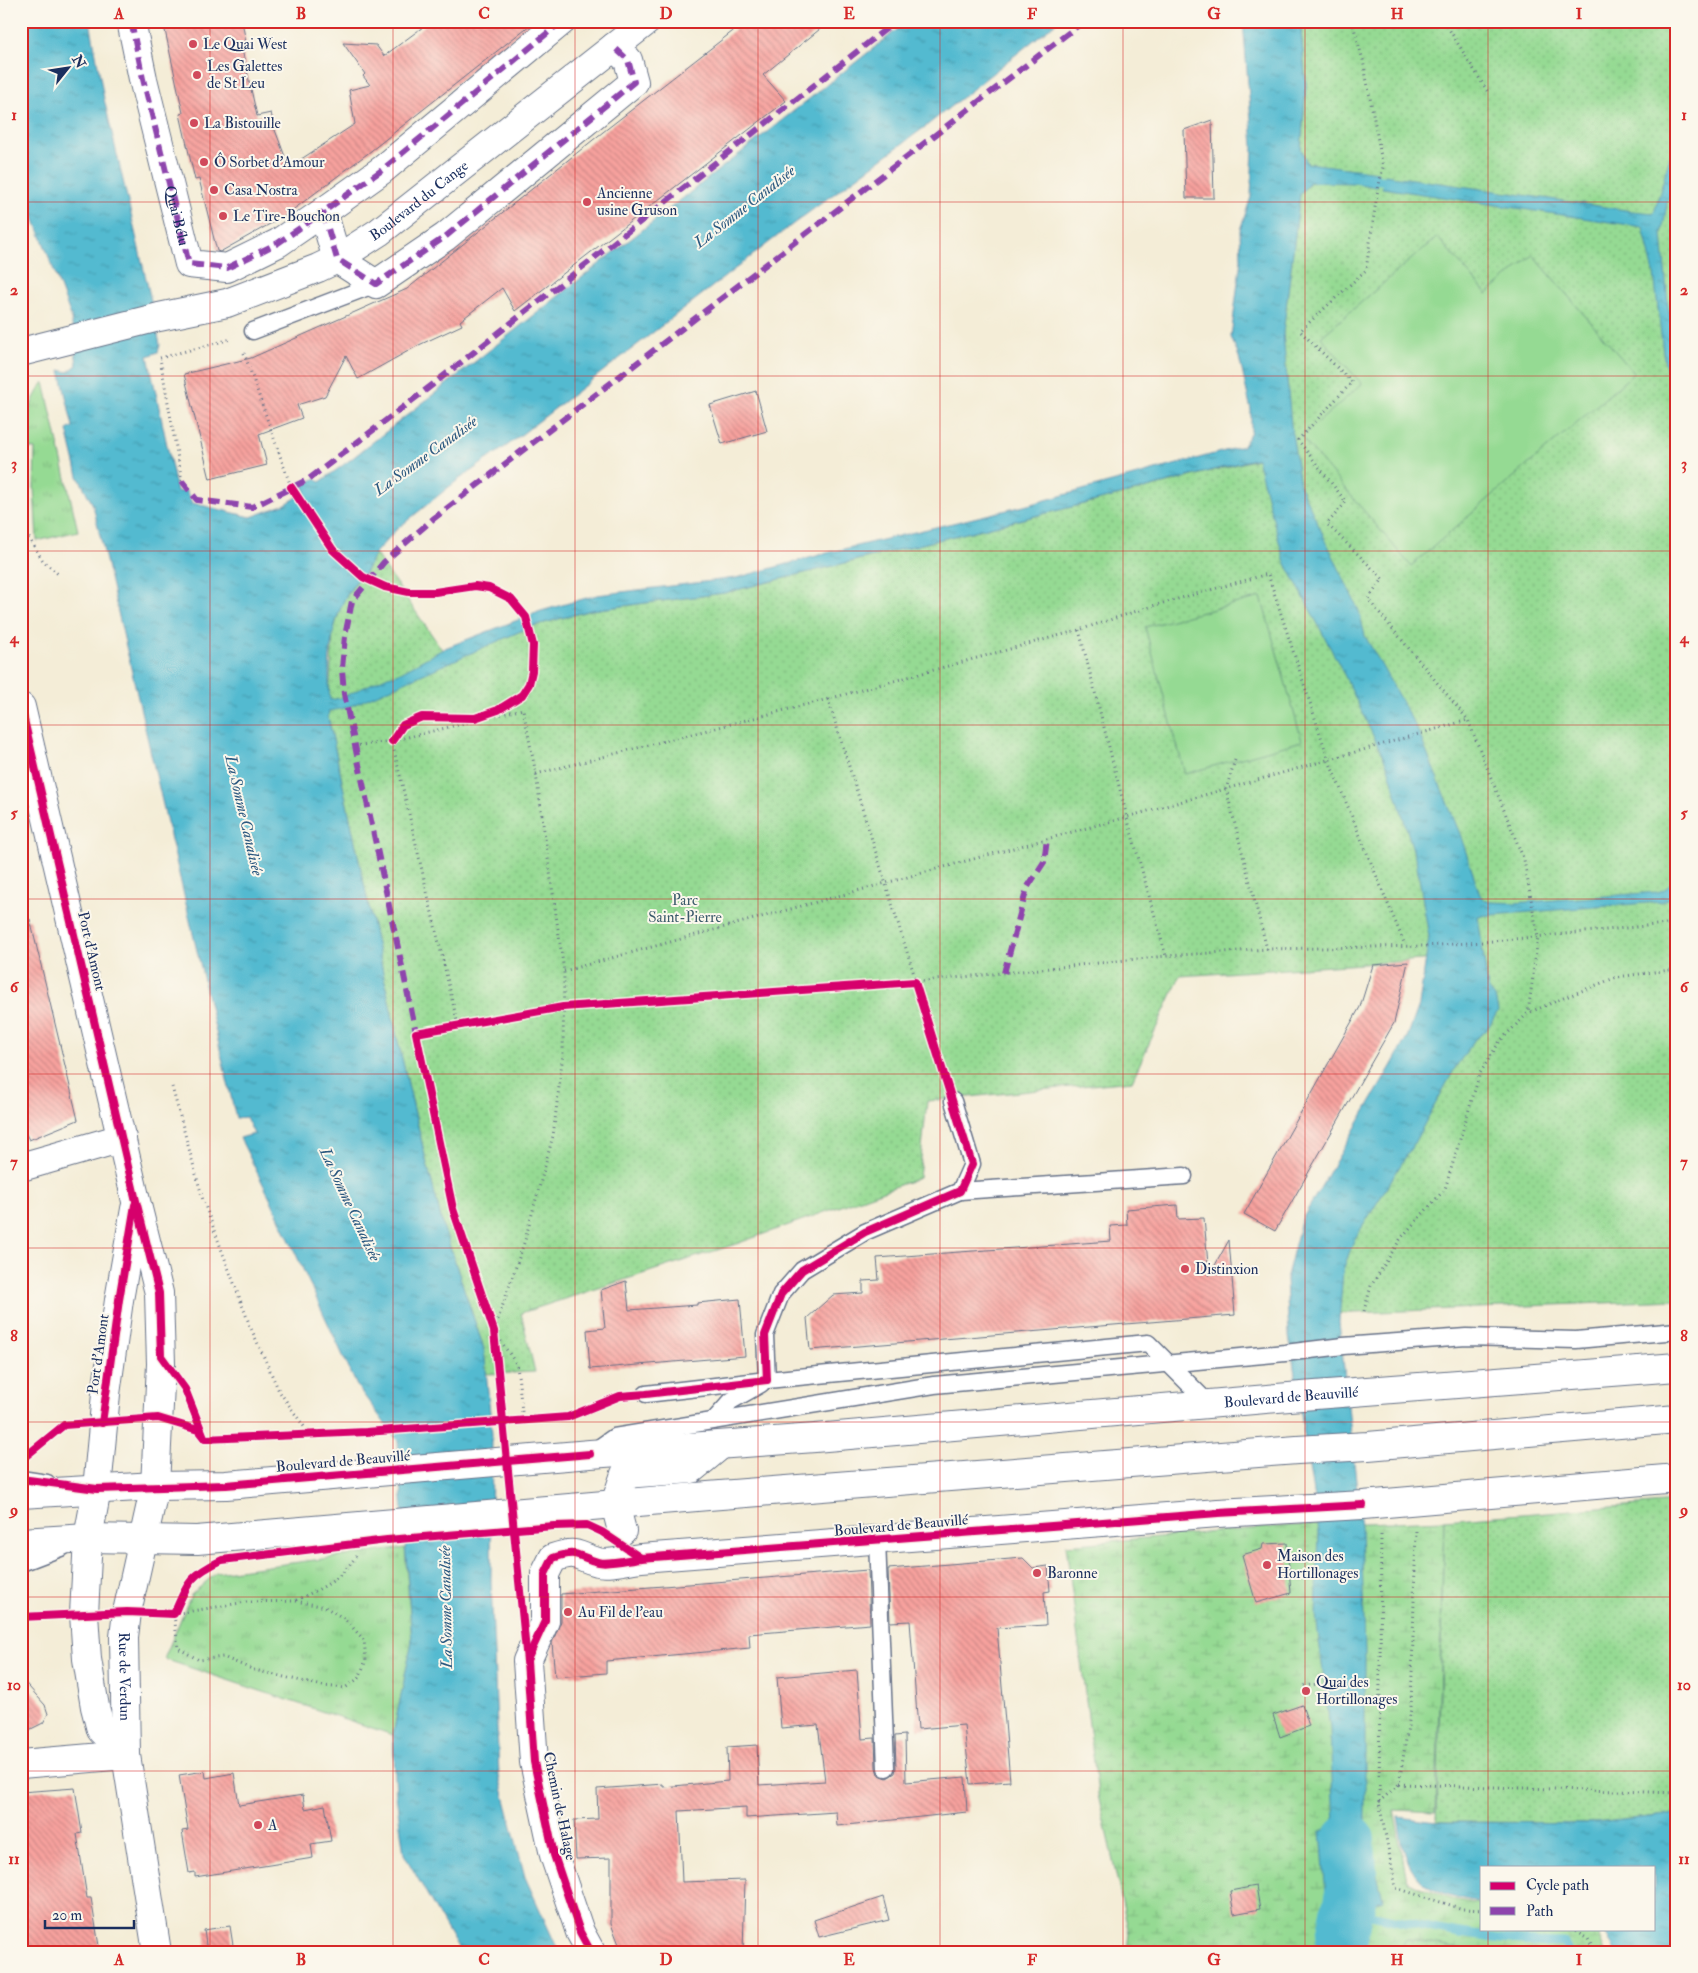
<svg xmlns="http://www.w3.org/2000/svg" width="1698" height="1973" viewBox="0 0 1698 1973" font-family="'IM FELL Double Pica',serif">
  <defs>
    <pattern id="grass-tufts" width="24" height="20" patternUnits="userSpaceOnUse" patternTransform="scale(1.25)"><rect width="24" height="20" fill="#95da93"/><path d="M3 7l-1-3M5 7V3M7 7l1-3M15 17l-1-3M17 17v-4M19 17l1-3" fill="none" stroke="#80bb81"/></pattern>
    <pattern id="wetland-marsh" width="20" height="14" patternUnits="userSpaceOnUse" patternTransform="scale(1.25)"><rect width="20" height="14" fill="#95da93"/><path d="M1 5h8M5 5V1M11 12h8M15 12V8" fill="none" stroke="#80bb81"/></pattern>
    <pattern id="park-dots" width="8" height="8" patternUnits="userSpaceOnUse" patternTransform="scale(1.25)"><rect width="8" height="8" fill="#95da93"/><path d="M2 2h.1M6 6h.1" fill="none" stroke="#80bb81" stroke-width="1.8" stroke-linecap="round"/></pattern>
    <pattern id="water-ripples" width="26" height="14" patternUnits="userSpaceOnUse" patternTransform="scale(1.25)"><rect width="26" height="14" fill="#53bad0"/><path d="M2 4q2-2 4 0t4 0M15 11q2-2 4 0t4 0" fill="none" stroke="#4498ac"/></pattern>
    <pattern id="building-back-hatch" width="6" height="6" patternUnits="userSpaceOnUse" patternTransform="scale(1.25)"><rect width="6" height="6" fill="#f8a29e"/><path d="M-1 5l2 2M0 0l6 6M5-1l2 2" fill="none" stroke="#c88484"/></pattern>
  </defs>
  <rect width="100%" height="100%" fill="#fbf7ec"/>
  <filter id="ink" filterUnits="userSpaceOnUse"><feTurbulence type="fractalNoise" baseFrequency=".02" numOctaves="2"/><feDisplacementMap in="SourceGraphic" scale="10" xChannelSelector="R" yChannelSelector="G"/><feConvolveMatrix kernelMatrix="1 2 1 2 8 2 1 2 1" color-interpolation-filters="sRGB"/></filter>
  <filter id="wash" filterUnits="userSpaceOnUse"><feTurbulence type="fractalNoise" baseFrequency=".0096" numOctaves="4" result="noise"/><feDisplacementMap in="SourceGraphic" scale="20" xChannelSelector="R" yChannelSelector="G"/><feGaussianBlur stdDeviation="1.12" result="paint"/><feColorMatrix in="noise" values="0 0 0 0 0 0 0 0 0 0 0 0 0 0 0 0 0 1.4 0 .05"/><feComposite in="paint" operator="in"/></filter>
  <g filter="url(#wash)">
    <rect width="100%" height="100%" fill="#f4edd7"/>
    <g fill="url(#grass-tufts)" stroke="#588478">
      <path d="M44,382L78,531L37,541L34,487L35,449L24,448C27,420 27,405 44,382Z"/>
      <polygon points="405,1548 412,1641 393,1735 164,1659 191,1595 216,1573"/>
    </g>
    <polygon fill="url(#wetland-marsh)" stroke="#588478" points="1444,1520 1436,1812 1394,1810 1407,1881 1456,1900 1482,1904 1482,1929 1590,1929 1597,1932 1605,1952 1127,1952 1129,1933 1098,1794 1066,1545 1284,1526"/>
    <g fill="url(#park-dots)" stroke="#588478">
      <polygon points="1300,21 1677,21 1677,1300 1329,1314 1333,1252 1468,957 1180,976 1132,1081 927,1101 919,1178 736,1244 521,1313 535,1372 486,1374 484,1349 443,1226 426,1160 396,1033 328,716 333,632 342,603 358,579 363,577 375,553 450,661 530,627 591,610 724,593 1140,490 1257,459 1285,368 1283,333 1285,313 1300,194 1310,182 1307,163 1301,149 1306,85"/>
      <polygon points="1677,1502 1677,1814 1596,1823 1437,1822 1444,1520"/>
      <polygon points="1406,1939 1475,1952 1399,1952"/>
    </g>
    <g fill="#95da93" stroke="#588478">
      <polygon points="1437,237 1487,294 1533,255 1634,373 1411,566 1301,437 1362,384 1321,337"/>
      <polygon points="1261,597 1302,741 1185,774 1145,627"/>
    </g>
    <g fill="url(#water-ripples)" stroke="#377497">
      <path d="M21,21H90L104,99L150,296L160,345L158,352L148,356L177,492L186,491L192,503L251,517L284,505L306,492L303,486L316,478L320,482L350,460L908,21H1058L925,127L789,227L508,445L454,483L397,529L375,553L363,577C357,579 354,584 350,590C330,620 327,665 330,700L341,698L388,676L397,674L445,648L541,611L597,595L736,578L831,552L1024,506L1243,446L1251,432V410L1239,357L1231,337L1241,259L1240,230L1251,197L1253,146L1243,21H1300L1306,85L1301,149L1307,163L1378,172L1376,187L1354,183L1310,182L1300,194L1283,333L1291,425L1300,486L1359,611L1365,636L1418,731L1460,834L1480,895L1484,900L1490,902L1515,903L1658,892C1672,887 1672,882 1677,868V890L1669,898L1660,902L1478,916L1488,988L1495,997L1498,1011L1486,1031L1475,1039L1455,1068L1413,1145L1354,1240L1343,1270L1339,1322L1361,1527L1365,1653V1825L1383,1899L1348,1910L1328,1922L1321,1831L1334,1825L1330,1728L1316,1616L1319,1532L1289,1335L1286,1280L1301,1221L1393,1063L1408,1035L1419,1005L1429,937L1416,860L1388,767L1341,668L1284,560L1257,459H1254L1140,490L724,593L591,610L530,627L346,708L329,711L328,716L396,1033L426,1160L443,1226L484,1349L492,1434L491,1581L499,1776L525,1877L559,1952H460L404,1854L396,1795L393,1735L412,1641L398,1441L357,1386L269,1196L240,1138L254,1134L246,1117L236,1118L93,505L78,476L67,430L73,427L60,370L68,372L77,365L71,316L35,220L21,146Z"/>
      <polygon points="1677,132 1677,174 1667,203 1662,234 1668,306 1677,352 1677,424 1663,353 1654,273 1643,227 1382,188 1385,175 1632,211 1654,213"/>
      <path d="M1677,1814V1952H1615L1608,1937L1601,1929H1654V1867H1482V1902C1453,1898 1419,1890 1407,1859C1402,1847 1400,1830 1398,1817L1437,1822L1596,1823Z"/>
    </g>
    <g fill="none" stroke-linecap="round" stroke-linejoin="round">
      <g stroke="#53bad0" stroke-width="9">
        <polyline points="1365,178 1395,182"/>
        <path d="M1348,1910C1419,1925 1491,1943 1564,1943L1568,1952"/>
      </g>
      <polyline stroke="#53bad0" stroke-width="52" points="1339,1952 1352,1889 1349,1840"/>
    </g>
    <g id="blocks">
      <g fill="url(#building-back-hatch)">
        <polygon points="163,21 242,21 246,43 241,45 257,116 271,113 275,130 289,167 355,124 349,90 370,85 363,76 365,74 343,43 376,45 384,56 431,21 535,21 367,154 286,215 220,252 217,251 199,179 195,180 180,114 183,113"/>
        <polygon points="746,21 830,21 763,75 786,101 515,311 502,288 460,321 462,325 419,345 358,379 346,356 325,396 297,405 302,418 259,434 267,465 210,479 184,374 251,358 407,289 603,132"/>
        <polygon points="1212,120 1214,198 1186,198 1184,130"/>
        <polygon points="756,391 767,431 722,444 710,405"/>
        <polygon points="30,919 78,1120 29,1140 26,1134 21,1136 21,920"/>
        <polygon points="1408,962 1394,1023 1275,1231 1244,1214 1360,1007 1373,965"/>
        <polygon points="1177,1205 1178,1219 1204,1218 1209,1276 1229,1240 1235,1315 810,1350 807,1318 833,1295 863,1293 863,1281 879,1280 877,1258 1111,1241 1110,1226 1127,1225 1126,1209"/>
        <polygon points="626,1281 629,1310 697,1305 697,1303 740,1299 745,1356 590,1369 587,1330 605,1328 601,1290"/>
        <polygon points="1287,1543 1291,1593 1256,1603 1242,1555 1262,1549 1263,1544"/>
        <polygon points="1023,1558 1033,1568 1048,1566 1050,1591 1044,1592 1046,1625 997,1628 1010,1781 970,1784 964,1725 918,1729 910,1621 890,1622 888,1569"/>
        <polygon points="868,1570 870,1624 749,1634 750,1648 606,1661 606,1673 555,1677 552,1643 561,1621 561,1594"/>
        <polygon points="857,1670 862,1739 875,1738 876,1768 878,1774 887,1778 895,1773 896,1768 895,1736 905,1735 906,1782 965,1777 967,1812 837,1826 836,1812 746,1818 746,1807 679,1811 682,1882 745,1880 743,1952 622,1952 611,1924 611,1858 576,1859 574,1820 598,1819 597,1789 663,1784 663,1787 728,1781 727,1747 757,1745 759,1785 825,1781 818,1725 781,1728 777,1677"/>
        <polygon points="21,1678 45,1705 48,1714 43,1723 21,1734"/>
        <polygon points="1302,1705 1309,1726 1280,1737 1273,1715"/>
        <polygon points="205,1771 206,1778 234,1773 239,1805 303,1795 305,1809 325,1805 331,1841 311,1844 313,1858 195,1877 195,1872 189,1873 182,1831 188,1830 179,1775"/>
        <polygon points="75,1788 82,1833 77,1834 87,1898 91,1898 100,1952 21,1952 21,1792"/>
        <polygon points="1256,1886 1260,1909 1234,1914 1230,1891"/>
        <polygon points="883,1897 889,1920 819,1937 814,1920"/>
        <polygon points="230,1926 234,1952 207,1952 204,1930"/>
      </g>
    </g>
  </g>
  <g filter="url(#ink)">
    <use href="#blocks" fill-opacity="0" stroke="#677288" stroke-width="1"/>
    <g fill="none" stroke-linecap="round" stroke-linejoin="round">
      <defs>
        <g id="lane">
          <polyline points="253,331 376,284"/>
          <polyline points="960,1191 1184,1176"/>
          <polyline points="767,1380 765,1335 781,1294 802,1270 865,1232 960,1191 972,1164 953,1101"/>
          <polyline points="646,1394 767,1380 1148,1343 1209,1404"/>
          <polyline points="713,1421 731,1401 761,1384"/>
          <polyline points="594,1451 614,1437 934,1385 1285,1353 1343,1346 1466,1337 1576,1340 1677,1331"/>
          <polyline points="21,1479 47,1483"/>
          <polyline points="877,1540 886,1768"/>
          <polyline points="21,1563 63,1547"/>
        </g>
        <g id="street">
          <polyline points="131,21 143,79 189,264 227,268 278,243 323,212"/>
          <polyline points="562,21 382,170 323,212 337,259 376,284 445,237 634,82 628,60 614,47"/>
          <polyline points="21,1167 122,1138"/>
          <polyline points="622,1531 615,1504 625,1474 692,1469 721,1445"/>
          <polyline points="21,1764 126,1755"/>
          <path d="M591,1952L580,1932L554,1855L534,1762L527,1661L545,1621V1574L553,1558C579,1549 575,1556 598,1562C608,1565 630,1559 641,1558L1218,1513L1363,1505L1677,1478"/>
        </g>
        <g id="secondary">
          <path id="s1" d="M21,352L159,317L227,303L318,268L337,259L379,232L647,21"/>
          <path id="s2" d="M21,707L136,1201L159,1293L161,1364L155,1486L127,1612L124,1637L126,1755L157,1952"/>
          <path id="s3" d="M21,1494L155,1486L226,1485L590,1454L815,1438L1289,1397L1677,1367"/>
          <polyline points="21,1542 88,1538 197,1540 708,1496 1297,1450 1368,1446 1677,1419"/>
          <polyline points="126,1755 101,1730 95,1707 87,1659 84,1614 88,1538 97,1489 106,1394 119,1300 135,1209"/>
        </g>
      </defs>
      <use href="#lane" stroke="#677288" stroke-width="19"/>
      <use href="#street" stroke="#677288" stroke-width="30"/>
      <use href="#secondary" stroke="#677288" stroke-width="30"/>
      <g stroke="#677288" stroke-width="3" stroke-dasharray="1 4" stroke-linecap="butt">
        <polyline points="1352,21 1363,60 1383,167 1377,194 1366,270 1300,331 1352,382 1298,440 1346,502 1327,524 1383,579 1368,599 1468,720 1524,860 1538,937 1528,1013"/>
        <polyline points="1447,21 1449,29 1489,94"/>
        <polyline points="244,353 291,487"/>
        <polyline points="182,481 160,358 231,339"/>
        <polyline points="21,525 43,561 58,574"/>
        <polyline points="1079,630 1127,817 1166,956"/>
        <polyline points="828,699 947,1080"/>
        <polyline points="392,741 458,1025"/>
        <polyline points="354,746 392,741 523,709 536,774 564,971 563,1054 553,1136 525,1240 494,1331 517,1365 523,1421"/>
        <polyline points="1235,760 1226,789 1267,949"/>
        <polyline points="536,774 828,699 1079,630 1149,607 1268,574 1329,761 1405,945"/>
        <polyline points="564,971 1127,817 1468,720"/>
        <polyline points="416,1033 563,1007 915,982 1166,956 1267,949 1425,946 1483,942 1677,923"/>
        <polyline points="172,1087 203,1200 250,1326 279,1391 310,1435"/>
        <polyline points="1364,1311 1371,1286 1401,1238 1445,1189 1480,1073 1500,1041 1528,1013 1566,997 1617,977 1677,969"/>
        <polyline points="26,1456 64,1425 76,1424"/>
        <polyline points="1381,1535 1379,1802 1396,1888 1463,1909 1482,1910"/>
        <polyline points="24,1585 29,1618"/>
        <path d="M296,1600C322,1588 340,1581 356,1556"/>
        <polygon points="296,1601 325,1607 345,1619 364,1640 366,1660 359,1678 345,1688 323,1686 254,1670 223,1657 199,1660 178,1648 174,1614 246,1602"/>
        <polyline points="21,1617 56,1616"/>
        <polyline points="1304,1686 1324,1683"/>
        <polyline points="1399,1784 1677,1793"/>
        <polyline points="1379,1802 1399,1784 1411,1708 1416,1529"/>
        <polyline points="1571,1929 1588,1939 1595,1952"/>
      </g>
      <use href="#lane" stroke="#fff" stroke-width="16"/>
      <use href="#street" stroke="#fff" stroke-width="28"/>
      <use href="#secondary" stroke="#fff" stroke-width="28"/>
      <g stroke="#8e44ad" stroke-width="6" stroke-dasharray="12 6" stroke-linecap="butt">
        <path id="s4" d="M131,21L143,79L189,264L227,268L278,243L323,212"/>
        <polyline points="562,21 382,170 323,212 337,259 376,284 445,237 634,82 628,60 614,47"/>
        <polyline points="182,481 197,500 252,507 309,479 427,389 896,21"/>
        <polyline points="1004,973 1027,888 1044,862 1047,839"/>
        <polyline points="417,1037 344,694 342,669 345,636 352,601 384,562 433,519 1084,21"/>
      </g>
      <defs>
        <g id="cycleway">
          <polyline points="291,487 333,550 363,577 385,587 409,592 435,592 475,586 489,588 511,599 526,617 533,645 532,671 529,684 522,695 498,710 475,718 422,717 403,725 392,741"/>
          <polyline points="21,707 136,1201 159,1293 161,1356 185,1389 204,1437"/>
          <polyline points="102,1423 119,1300 135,1205"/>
          <polyline points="21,1460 64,1425 158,1418 198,1430 205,1439 366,1432 568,1417 620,1396 646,1394 767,1380 765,1335 781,1294 802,1270 865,1232 960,1191 972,1164 915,982 563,1007 416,1033 453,1209 494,1331 527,1661 534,1762 554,1855 580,1932 591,1952"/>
          <polyline points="21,1479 97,1489 226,1485 590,1454"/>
          <path d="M21,1617L127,1612L174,1614C188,1582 190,1575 222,1560L387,1540L554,1526L587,1525L602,1532L641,1558"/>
          <path d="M527,1660L545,1621V1574L553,1558C579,1549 575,1556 598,1562C608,1565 630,1559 641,1558L1218,1513L1363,1505"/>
        </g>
      </defs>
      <use href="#cycleway" stroke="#fbf7ec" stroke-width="11"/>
      <use href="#cycleway" stroke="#d6006c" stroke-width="8"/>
    </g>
  </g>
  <path fill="none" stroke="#d62828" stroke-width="1" stroke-opacity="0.55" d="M210,21V1952M393,21V1952M575,21V1952M758,21V1952M940,21V1952M1123,21V1952M1305,21V1952M1488,21V1867M21,202H1677M21,376H1677M21,551H1677M21,725H1677M21,899H1677M21,1074H1677M21,1248H1677M21,1422H1677M21,1597H1677M21,1771H1677M1488,1929V1952"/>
  <g fill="#d1495b" stroke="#fbf7ec" stroke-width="2">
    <circle cx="193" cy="44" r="5"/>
    <circle cx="197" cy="75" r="5"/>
    <circle cx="194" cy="123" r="5"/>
    <circle cx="204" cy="162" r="5"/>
    <circle cx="214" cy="190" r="5"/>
    <circle cx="587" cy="202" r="5"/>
    <circle cx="223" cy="216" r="5"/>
    <circle cx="1185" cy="1269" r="5"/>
    <circle cx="1267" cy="1565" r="5"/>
    <circle cx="1037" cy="1573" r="5"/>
    <circle cx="568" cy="1612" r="5"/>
    <circle cx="1306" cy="1691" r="5"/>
    <circle cx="258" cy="1825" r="5"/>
  </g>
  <g text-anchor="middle" stroke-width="4" stroke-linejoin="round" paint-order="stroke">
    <g font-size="15" fill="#1b2f5e" stroke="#fbf7ec" text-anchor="start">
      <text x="203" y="49">Le Quai West</text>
      <text x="207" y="71">Les Galettes<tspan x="207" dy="17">de St Leu</tspan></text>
      <text x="204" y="128">La Bistouille</text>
      <text x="214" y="167">Ô Sorbet d'Amour</text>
      <text x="224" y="195">Casa Nostra</text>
      <text x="597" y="198">Ancienne<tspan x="597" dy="17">usine Gruson</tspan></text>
      <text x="233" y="221">Le Tire-Bouchon</text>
      <text x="1195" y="1274">Distinxion</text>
      <text x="1277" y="1561">Maison des<tspan x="1277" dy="17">Hortillonages</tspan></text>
      <text x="1047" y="1578">Baronne</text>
      <text x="578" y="1617">Au Fil de l'eau</text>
      <text x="1316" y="1687">Quai des<tspan x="1316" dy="17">Hortillonages</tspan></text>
      <text x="268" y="1830">A</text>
    </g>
    <g font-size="15" fill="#1b2f5e" stroke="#fbf7ec">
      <text dy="5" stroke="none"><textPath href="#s1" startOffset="431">Boulevard du Cange</textPath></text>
      <text dy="5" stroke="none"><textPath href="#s4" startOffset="200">Quai Bélu</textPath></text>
      <text transform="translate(92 951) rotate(77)" y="5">Port d'Amont</text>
      <text transform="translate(98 1354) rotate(-82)" y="5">Port d'Amont</text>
      <text dy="5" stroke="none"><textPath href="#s3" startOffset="1274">Boulevard de Beauvillé</textPath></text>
      <text transform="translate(343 1461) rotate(-5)" y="5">Boulevard de Beauvillé</text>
      <text transform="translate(901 1525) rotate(-5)" y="5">Boulevard de Beauvillé</text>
      <text dy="5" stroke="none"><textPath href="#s2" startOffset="989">Rue de Verdun</textPath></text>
      <text transform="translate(560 1806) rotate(78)" y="5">Chemin de Halage</text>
    </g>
    <g font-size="15" fill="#3a5a6b" stroke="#fbf7ec">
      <text x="685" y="905">Parc<tspan x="685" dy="17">Saint-Pierre</tspan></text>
    </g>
    <g font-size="16" font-style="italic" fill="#2c5980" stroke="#fbf7ec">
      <text transform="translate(744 206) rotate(-38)" y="6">La Somme Canalisée</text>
      <text transform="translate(425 455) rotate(-36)" y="6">La Somme Canalisée</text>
      <text transform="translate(245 815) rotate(77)" y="6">La Somme Canalisée</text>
      <text transform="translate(351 1204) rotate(65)" y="6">La Somme Canalisée</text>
      <text transform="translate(445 1607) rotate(-91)" y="6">La Somme Canalisée</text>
    </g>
  </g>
  <rect width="1698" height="1973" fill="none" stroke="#fbf7ec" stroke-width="55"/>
  <rect x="1480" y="1866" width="175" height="65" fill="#fbf7ec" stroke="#a1a7b3"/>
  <rect x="1490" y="1882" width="25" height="8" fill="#d6006c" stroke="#a1a7b3"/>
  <text x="1526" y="1890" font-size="15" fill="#1b2f5e">Cycle path</text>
  <rect x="1490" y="1907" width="25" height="8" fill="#8e44ad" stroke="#a1a7b3"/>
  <text x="1526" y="1916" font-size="15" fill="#1b2f5e">Path</text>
  <g transform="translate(68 68) rotate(60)" stroke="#fbf7ec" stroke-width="4" paint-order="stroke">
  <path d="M0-4L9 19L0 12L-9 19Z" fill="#1b2f5e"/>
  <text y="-8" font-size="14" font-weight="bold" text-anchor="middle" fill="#1b2f5e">N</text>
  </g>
  <path d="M45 1920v8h89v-8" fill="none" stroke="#1b2f5e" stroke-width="2.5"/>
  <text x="52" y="1920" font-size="15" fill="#1b2f5e" stroke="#fbf7ec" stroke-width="4" paint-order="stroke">20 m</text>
  <rect x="28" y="28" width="1642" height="1918" fill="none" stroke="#d62828" stroke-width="2"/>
  <g font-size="16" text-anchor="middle" font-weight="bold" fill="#d62828">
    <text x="119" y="19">A</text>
    <text x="301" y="19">B</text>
    <text x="484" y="19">C</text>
    <text x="666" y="19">D</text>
    <text x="849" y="19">E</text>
    <text x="1032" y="19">F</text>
    <text x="1214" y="19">G</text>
    <text x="1397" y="19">H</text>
    <text x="1579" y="19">I</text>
    <text x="14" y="120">1</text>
    <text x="1684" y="120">1</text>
    <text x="14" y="295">2</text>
    <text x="1684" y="295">2</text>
    <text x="14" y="469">3</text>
    <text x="1684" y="469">3</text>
    <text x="14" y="643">4</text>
    <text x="1684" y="643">4</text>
    <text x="14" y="818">5</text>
    <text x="1684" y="818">5</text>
    <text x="14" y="992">6</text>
    <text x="1684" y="992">6</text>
    <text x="14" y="1167">7</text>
    <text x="1684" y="1167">7</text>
    <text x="14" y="1341">8</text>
    <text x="1684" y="1341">8</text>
    <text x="14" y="1515">9</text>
    <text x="1684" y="1515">9</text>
    <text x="14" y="1690">10</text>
    <text x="1684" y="1690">10</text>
    <text x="14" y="1864">11</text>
    <text x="1684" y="1864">11</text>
    <text x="119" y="1965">A</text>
    <text x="301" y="1965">B</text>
    <text x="484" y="1965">C</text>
    <text x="666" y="1965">D</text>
    <text x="849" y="1965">E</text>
    <text x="1032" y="1965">F</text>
    <text x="1214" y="1965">G</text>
    <text x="1397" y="1965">H</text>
    <text x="1579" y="1965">I</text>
  </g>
</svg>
